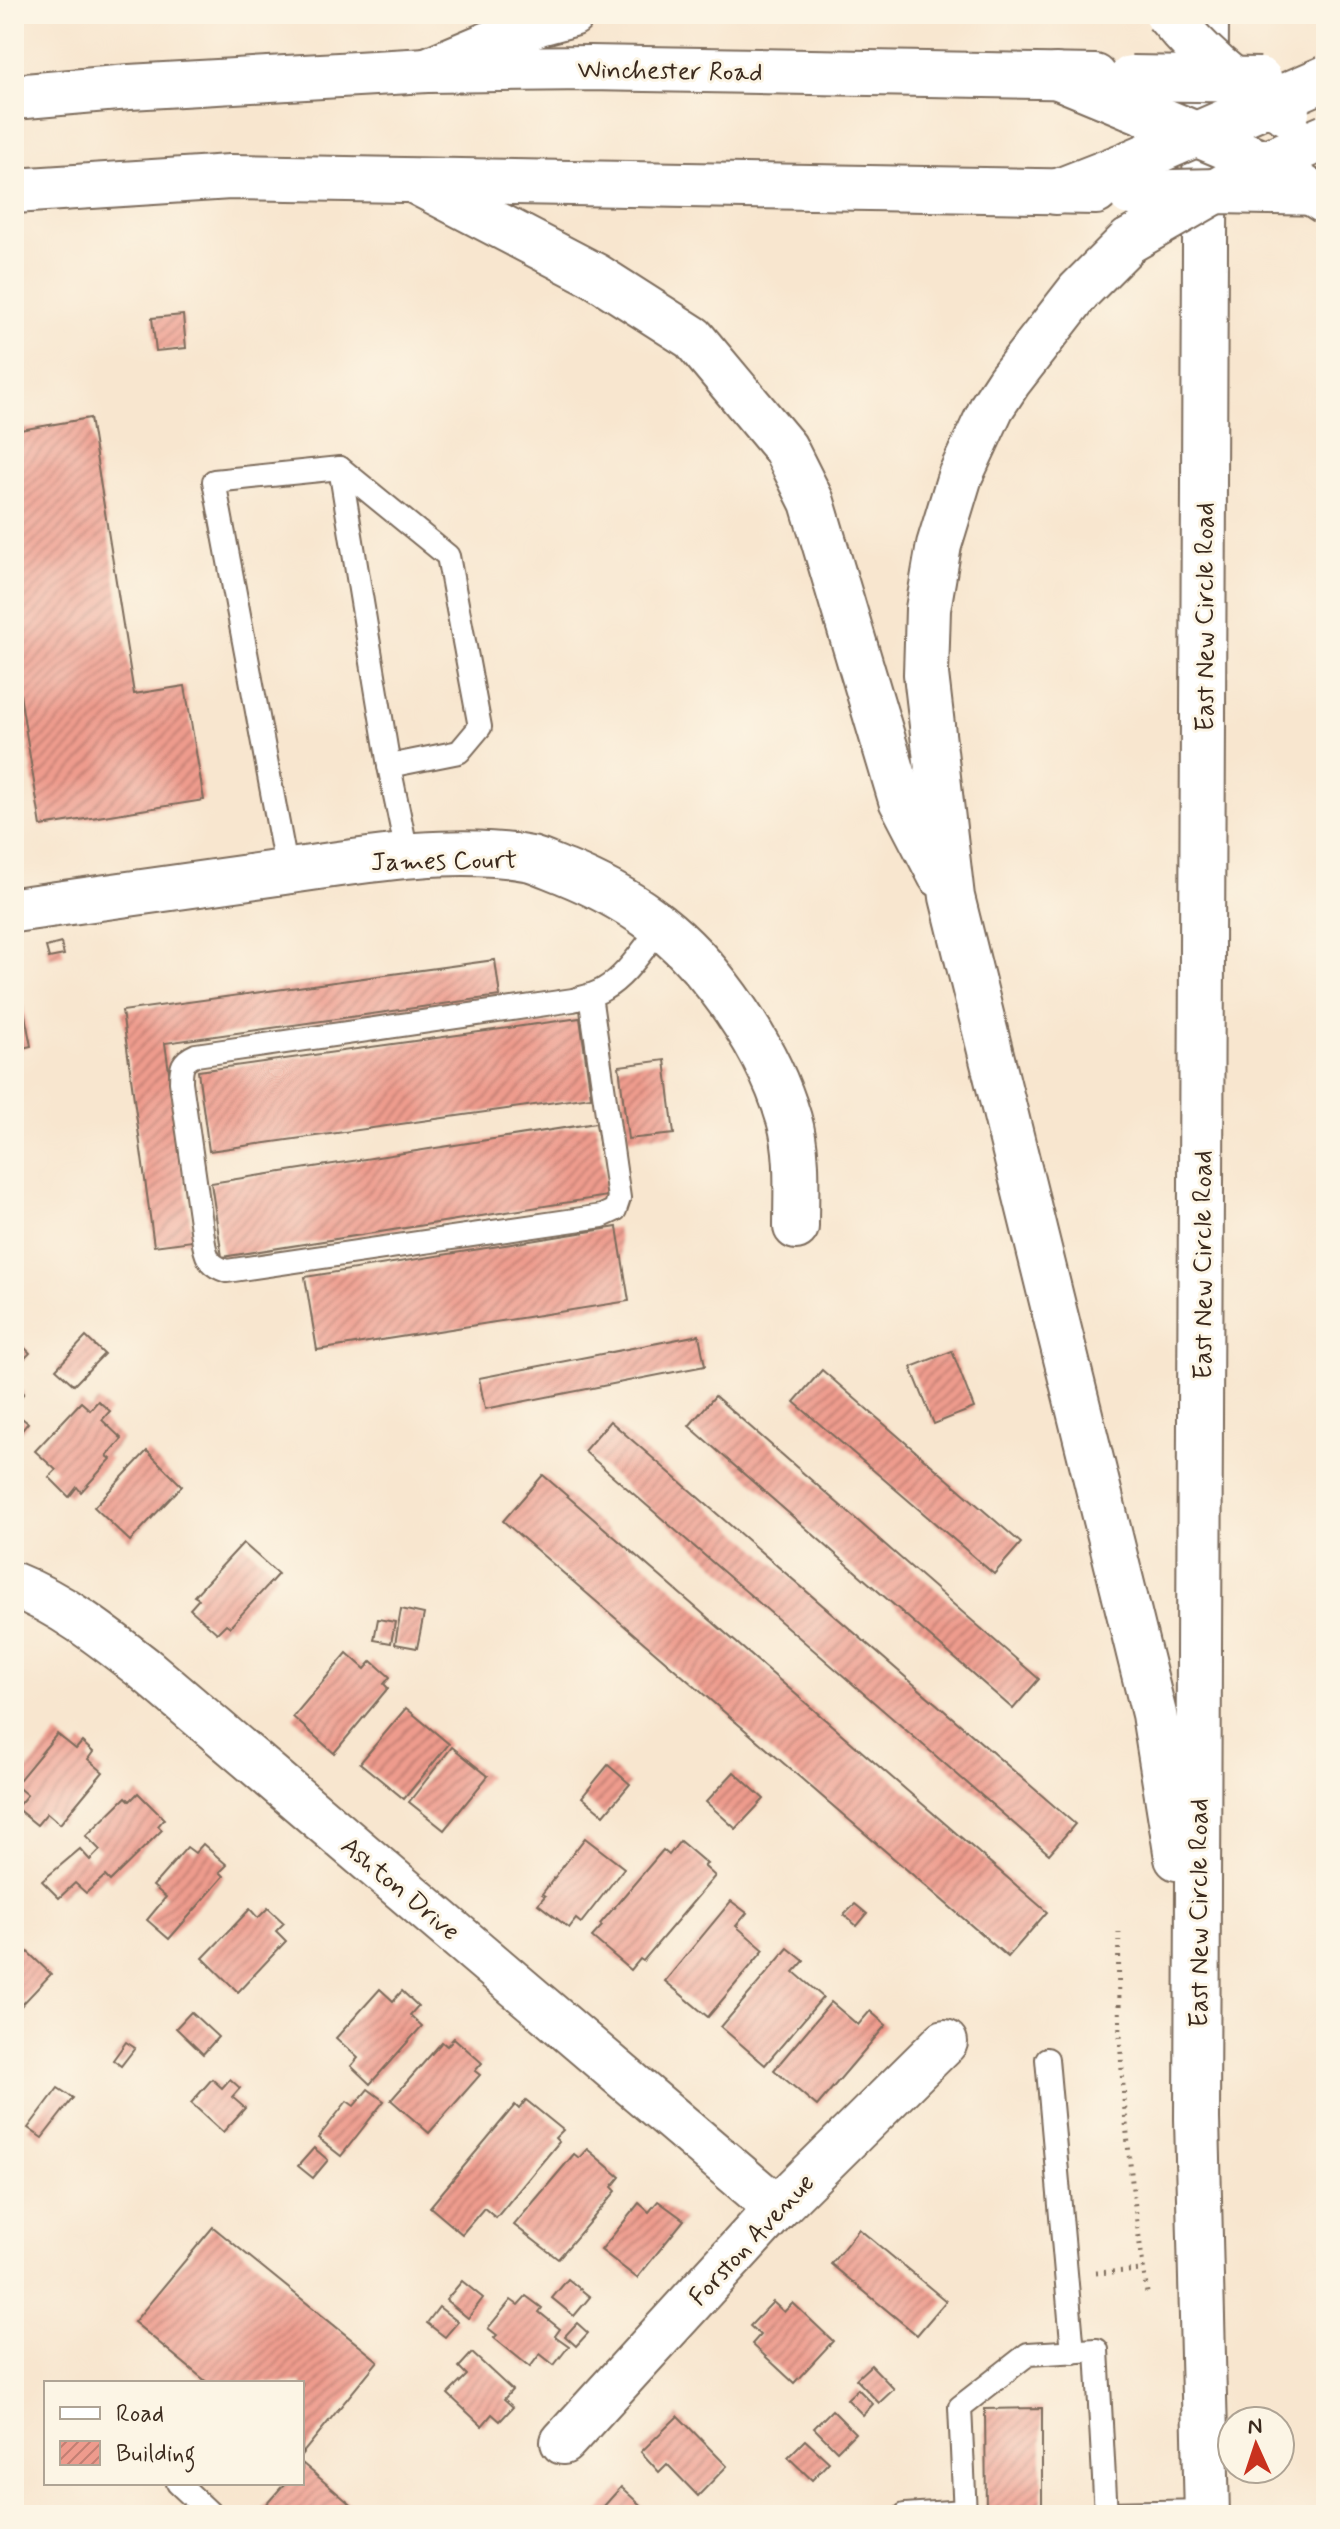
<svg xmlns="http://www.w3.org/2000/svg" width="1340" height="2529" viewBox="0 0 1340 2529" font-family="Mynerve,sans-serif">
  <defs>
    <pattern id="building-hatch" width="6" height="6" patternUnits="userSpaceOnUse" patternTransform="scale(2)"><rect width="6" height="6" fill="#ee9b8d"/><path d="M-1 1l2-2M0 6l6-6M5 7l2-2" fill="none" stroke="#c27f73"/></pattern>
  </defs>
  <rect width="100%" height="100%" fill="#fcf5e5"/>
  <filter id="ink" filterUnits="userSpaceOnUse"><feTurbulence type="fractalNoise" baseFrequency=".0125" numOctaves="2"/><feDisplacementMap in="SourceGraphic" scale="16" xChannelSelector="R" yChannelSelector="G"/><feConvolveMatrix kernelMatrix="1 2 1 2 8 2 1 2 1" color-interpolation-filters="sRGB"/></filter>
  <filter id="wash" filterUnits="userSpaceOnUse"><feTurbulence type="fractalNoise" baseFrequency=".006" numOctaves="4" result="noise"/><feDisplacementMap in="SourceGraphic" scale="32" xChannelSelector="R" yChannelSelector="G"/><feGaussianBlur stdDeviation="1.8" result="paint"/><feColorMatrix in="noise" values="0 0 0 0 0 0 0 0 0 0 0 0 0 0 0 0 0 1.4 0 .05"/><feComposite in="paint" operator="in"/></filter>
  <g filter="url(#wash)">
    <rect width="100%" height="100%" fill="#f8e6cf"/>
    <g id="blocks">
      <g fill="url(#building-hatch)">
        <polygon points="183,315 186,348 156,351 152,318"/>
        <polygon points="90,418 134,694 185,686 204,800 41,826 14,657 14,431"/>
        <polygon points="61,943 64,955 49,958 46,947"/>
        <polygon points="495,960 500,996 165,1043 193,1241 154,1246 122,1011"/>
        <polygon points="21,995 31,1046 14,1050 14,997"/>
        <polygon points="580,1018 591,1097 209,1151 198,1071"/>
        <polygon points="665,1060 674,1134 628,1139 619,1066"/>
        <polygon points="596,1123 608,1196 222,1257 211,1183"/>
        <polygon points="617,1227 629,1301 317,1350 305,1277"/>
        <polygon points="699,1335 705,1366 485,1409 479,1378"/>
        <polygon points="14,1337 30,1353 19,1364 14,1359"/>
        <polygon points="86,1337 104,1354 74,1385 56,1369"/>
        <polygon points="952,1351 974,1408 934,1424 911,1367"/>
        <polygon points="822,1370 1021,1543 994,1574 794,1402"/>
        <polygon points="14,1384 24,1393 14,1405"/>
        <polygon points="715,1396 1039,1679 1013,1709 689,1426"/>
        <polygon points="98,1401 110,1411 102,1420 122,1439 107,1456 111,1459 81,1492 77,1487 69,1497 49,1477 56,1470 35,1451 81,1402 90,1410"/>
        <polygon points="14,1412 28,1423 14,1440"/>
        <polygon points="610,1421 1075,1824 1049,1854 584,1451"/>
        <polygon points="147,1451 182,1486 130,1541 94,1507"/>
        <polygon points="543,1475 1047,1912 1008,1957 503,1521"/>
        <polygon points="243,1543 278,1574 230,1627 226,1624 217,1633 190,1609 199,1599 194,1596"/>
        <polygon points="401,1609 424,1614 417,1648 395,1644"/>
        <polygon points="378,1619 395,1622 391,1643 374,1640"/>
        <polygon points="347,1653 365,1669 372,1661 390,1677 384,1684 388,1688 334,1753 293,1717"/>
        <polygon points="406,1708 449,1744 404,1799 360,1763"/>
        <polygon points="57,1734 76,1749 82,1742 93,1752 88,1759 103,1772 60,1824 47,1813 37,1825 16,1808 27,1795 15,1785"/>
        <polygon points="452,1747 488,1776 444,1830 409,1802"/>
        <polygon points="608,1765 630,1784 604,1815 582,1797"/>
        <polygon points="734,1772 764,1799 736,1829 706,1802"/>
        <polygon points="138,1793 164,1819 158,1826 162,1830 110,1881 105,1876 86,1893 75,1883 59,1898 42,1881 80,1849 90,1860 100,1850 86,1836 126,1797 130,1801"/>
        <polygon points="585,1838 624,1868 581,1923 576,1919 569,1928 538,1904 545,1896 542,1894"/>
        <polygon points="680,1841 707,1864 704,1866 715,1876 643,1961 640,1959 631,1970 592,1937 602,1926 600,1924 663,1850 669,1855"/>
        <polygon points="203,1844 227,1865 220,1872 224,1876 169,1939 147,1920 166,1897 153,1886 187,1847 195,1853"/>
        <polygon points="731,1901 747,1913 736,1926 764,1950 708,2017 665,1981"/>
        <polygon points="855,1904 867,1914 857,1926 844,1915"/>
        <polygon points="268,1908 284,1923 276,1931 286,1941 238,1992 203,1958 250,1909 258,1918"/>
        <polygon points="14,1939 51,1974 19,2008 14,2004"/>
        <polygon points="788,1948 804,1961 794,1972 823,1997 765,2065 721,2027"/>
        <polygon points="380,1989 393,2001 402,1991 418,2006 410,2015 422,2026 370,2084 351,2066 358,2058 336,2038"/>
        <polygon points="831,2002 858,2025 870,2011 886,2025 817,2106 774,2070"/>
        <polygon points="191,2012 218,2037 203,2054 176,2028"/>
        <polygon points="454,2038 482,2063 475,2071 480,2075 429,2133 391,2100 442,2042 447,2046"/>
        <polygon points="126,2042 135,2048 121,2066 113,2060"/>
        <polygon points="212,2079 222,2088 230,2079 240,2088 232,2097 245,2108 223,2132 191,2103"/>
        <polygon points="58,2088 73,2098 42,2138 28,2128"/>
        <polygon points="368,2089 384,2101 341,2156 318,2138 347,2101 354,2106"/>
        <polygon points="526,2100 563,2130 555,2138 559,2142 496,2218 484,2208 462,2234 430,2207 515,2105 519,2109"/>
        <polygon points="314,2148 328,2160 313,2178 298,2166"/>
        <polygon points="587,2149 620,2177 612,2187 616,2191 558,2259 514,2225 574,2154 579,2158"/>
        <polygon points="658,2201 684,2220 637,2278 601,2250 639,2203 649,2212"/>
        <polygon points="213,2227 378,2361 302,2454 302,2383 208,2383 134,2322"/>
        <polygon points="859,2229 946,2301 917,2335 831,2264"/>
        <polygon points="568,2279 590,2297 574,2316 552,2298"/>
        <polygon points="462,2281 483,2298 468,2318 446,2300"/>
        <polygon points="526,2296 542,2308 539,2312 560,2329 555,2336 569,2346 554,2365 540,2354 530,2367 494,2338 497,2335 488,2328 511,2300 518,2305"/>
        <polygon points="773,2302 784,2312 793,2303 833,2341 794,2383 752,2344 760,2335 750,2326"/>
        <polygon points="439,2307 458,2322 445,2337 427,2323"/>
        <polygon points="577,2323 588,2333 576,2346 565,2336"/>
        <polygon points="472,2353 512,2390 504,2399 513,2407 500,2421 492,2414 482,2426 448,2394 467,2375 459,2367"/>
        <polygon points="871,2365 894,2389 879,2403 856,2379"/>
        <polygon points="858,2389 873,2404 863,2415 847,2399"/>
        <polygon points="1042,2408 1042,2515 986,2515 985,2409"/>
        <polygon points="832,2410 855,2433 837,2451 814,2428"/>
        <polygon points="678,2416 727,2466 698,2496 667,2464 659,2472 641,2452"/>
        <polygon points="805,2440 829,2462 812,2480 788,2457"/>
        <polygon points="302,2463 363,2515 257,2515 285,2483 302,2483"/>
        <polygon points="621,2487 651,2515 596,2515"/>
      </g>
    </g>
  </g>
  <g filter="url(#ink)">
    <use href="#blocks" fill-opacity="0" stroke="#7d6c5c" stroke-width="2"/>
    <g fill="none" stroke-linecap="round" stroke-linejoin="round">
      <defs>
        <g id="lane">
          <polyline points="340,468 389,766"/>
          <polyline points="287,872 214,481 340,468 448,556 480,727 459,752 389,766 408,858"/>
          <path d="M590,995L619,1198L615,1210L602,1216L227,1271C211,1266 207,1260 204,1244L181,1082C181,1067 182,1061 196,1055L573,1000C584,997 595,995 604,989C627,976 644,947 661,927"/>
          <polyline points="1047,2059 1073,2352"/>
          <polyline points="178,2483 212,2515"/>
          <polyline points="1105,2513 1207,2511"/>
          <polyline points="905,2515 965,2511"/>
          <polyline points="965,2515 960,2407 1028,2354 1097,2350 1106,2515"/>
        </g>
        <g id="street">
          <path d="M14,910C104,898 194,885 284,872C358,861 457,844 531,859C542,862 554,868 565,872C629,898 676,931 718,986C748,1025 775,1071 789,1119C799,1153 796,1192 796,1227"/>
          <path d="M14,1585C64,1605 104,1637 146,1670L777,2208"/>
          <polyline points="563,2442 777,2208 945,2042"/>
        </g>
        <g id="primary">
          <polyline points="14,97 129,87 427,70 589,68 1095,77"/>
          <polyline points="14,191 230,177 1096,192"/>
        </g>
        <g id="highway">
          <polyline points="1206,14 1197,2119 1207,2515"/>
          <polyline points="427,70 539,23 572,14"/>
          <polyline points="1056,76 1131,107"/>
          <polyline points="416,182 596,276 693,338 785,448 812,502 901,800 940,875"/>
          <polyline points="1056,192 1130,163"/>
          <polyline points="1129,241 1079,291 1009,381 992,407 960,476 939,545 928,609 926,674 952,897 1154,1714 1177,1858"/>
        </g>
      </defs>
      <use href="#lane" stroke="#7d6c5c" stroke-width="26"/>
      <use href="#street" stroke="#7d6c5c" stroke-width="48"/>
      <use href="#primary" stroke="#7d6c5c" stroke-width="48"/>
      <use href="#highway" stroke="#7d6c5c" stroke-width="48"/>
      <g stroke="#7d6c5c" stroke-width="5" stroke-dasharray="2 6" stroke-linecap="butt">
        <path d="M1119,1932C1116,2052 1129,2174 1147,2293"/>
        <polyline points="1096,2273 1143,2270"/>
      </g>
      <use href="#lane" stroke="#fff" stroke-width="22"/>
      <use href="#street" stroke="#fff" stroke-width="44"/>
      <use href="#primary" stroke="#fff" stroke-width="44"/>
      <use href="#highway" stroke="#fff" stroke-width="44"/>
      <defs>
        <g id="primary-bridge">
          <polyline points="1131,78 1260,80"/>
          <polyline points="1130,193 1218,191 1326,193"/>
        </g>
        <g id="highway-bridge">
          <path d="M1167,14C1201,55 1239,91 1287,113"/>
          <polyline points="1131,107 1265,163 1326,202"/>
          <polyline points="1130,163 1326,78"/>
          <polyline points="1129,241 1265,163 1326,137"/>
        </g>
      </defs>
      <use href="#primary-bridge" stroke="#7d6c5c" stroke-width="48" stroke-linecap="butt"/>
      <use href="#highway-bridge" stroke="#7d6c5c" stroke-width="48" stroke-linecap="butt"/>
      <use href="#primary-bridge" stroke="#fff" stroke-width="44"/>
      <use href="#highway-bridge" stroke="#fff" stroke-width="44"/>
    </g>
  </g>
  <g text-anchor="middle" stroke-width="6" stroke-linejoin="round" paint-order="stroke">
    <g font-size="26" fill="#3b2a1e" stroke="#fcf5e5">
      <text transform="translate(670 70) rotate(1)" y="9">Winchester Road</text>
      <text transform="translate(1204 617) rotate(-90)" y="9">East New Circle Road</text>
      <text transform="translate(444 860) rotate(-1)" y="9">James Court</text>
      <text transform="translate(1202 1265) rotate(-90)" y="9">East New Circle Road</text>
      <text transform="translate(401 1888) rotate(40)" y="9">Ashton Drive</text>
      <text transform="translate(1198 1913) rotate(-90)" y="9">East New Circle Road</text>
      <text transform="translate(751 2239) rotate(-47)" y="9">Forston Avenue</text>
    </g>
  </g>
  <rect width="1340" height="2529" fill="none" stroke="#fcf5e5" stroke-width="48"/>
  <rect x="44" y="2381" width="260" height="104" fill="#fcf5e5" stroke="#afa495" stroke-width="2"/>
  <rect x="60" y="2407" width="40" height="12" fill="#ffffff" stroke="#afa495" stroke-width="2"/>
  <text x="116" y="2421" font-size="24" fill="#3b2a1e">Road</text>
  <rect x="60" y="2441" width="40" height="24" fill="url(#building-hatch)" stroke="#afa495" stroke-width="2"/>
  <text x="116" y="2461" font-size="24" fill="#3b2a1e">Building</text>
  <g transform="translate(1256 2445) rotate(357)"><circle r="38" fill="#fcf5e5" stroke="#afa495" stroke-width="2"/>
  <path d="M0-6L14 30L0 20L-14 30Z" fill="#c8321e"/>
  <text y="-12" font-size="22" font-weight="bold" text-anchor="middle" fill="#3b2a1e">N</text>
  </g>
</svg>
